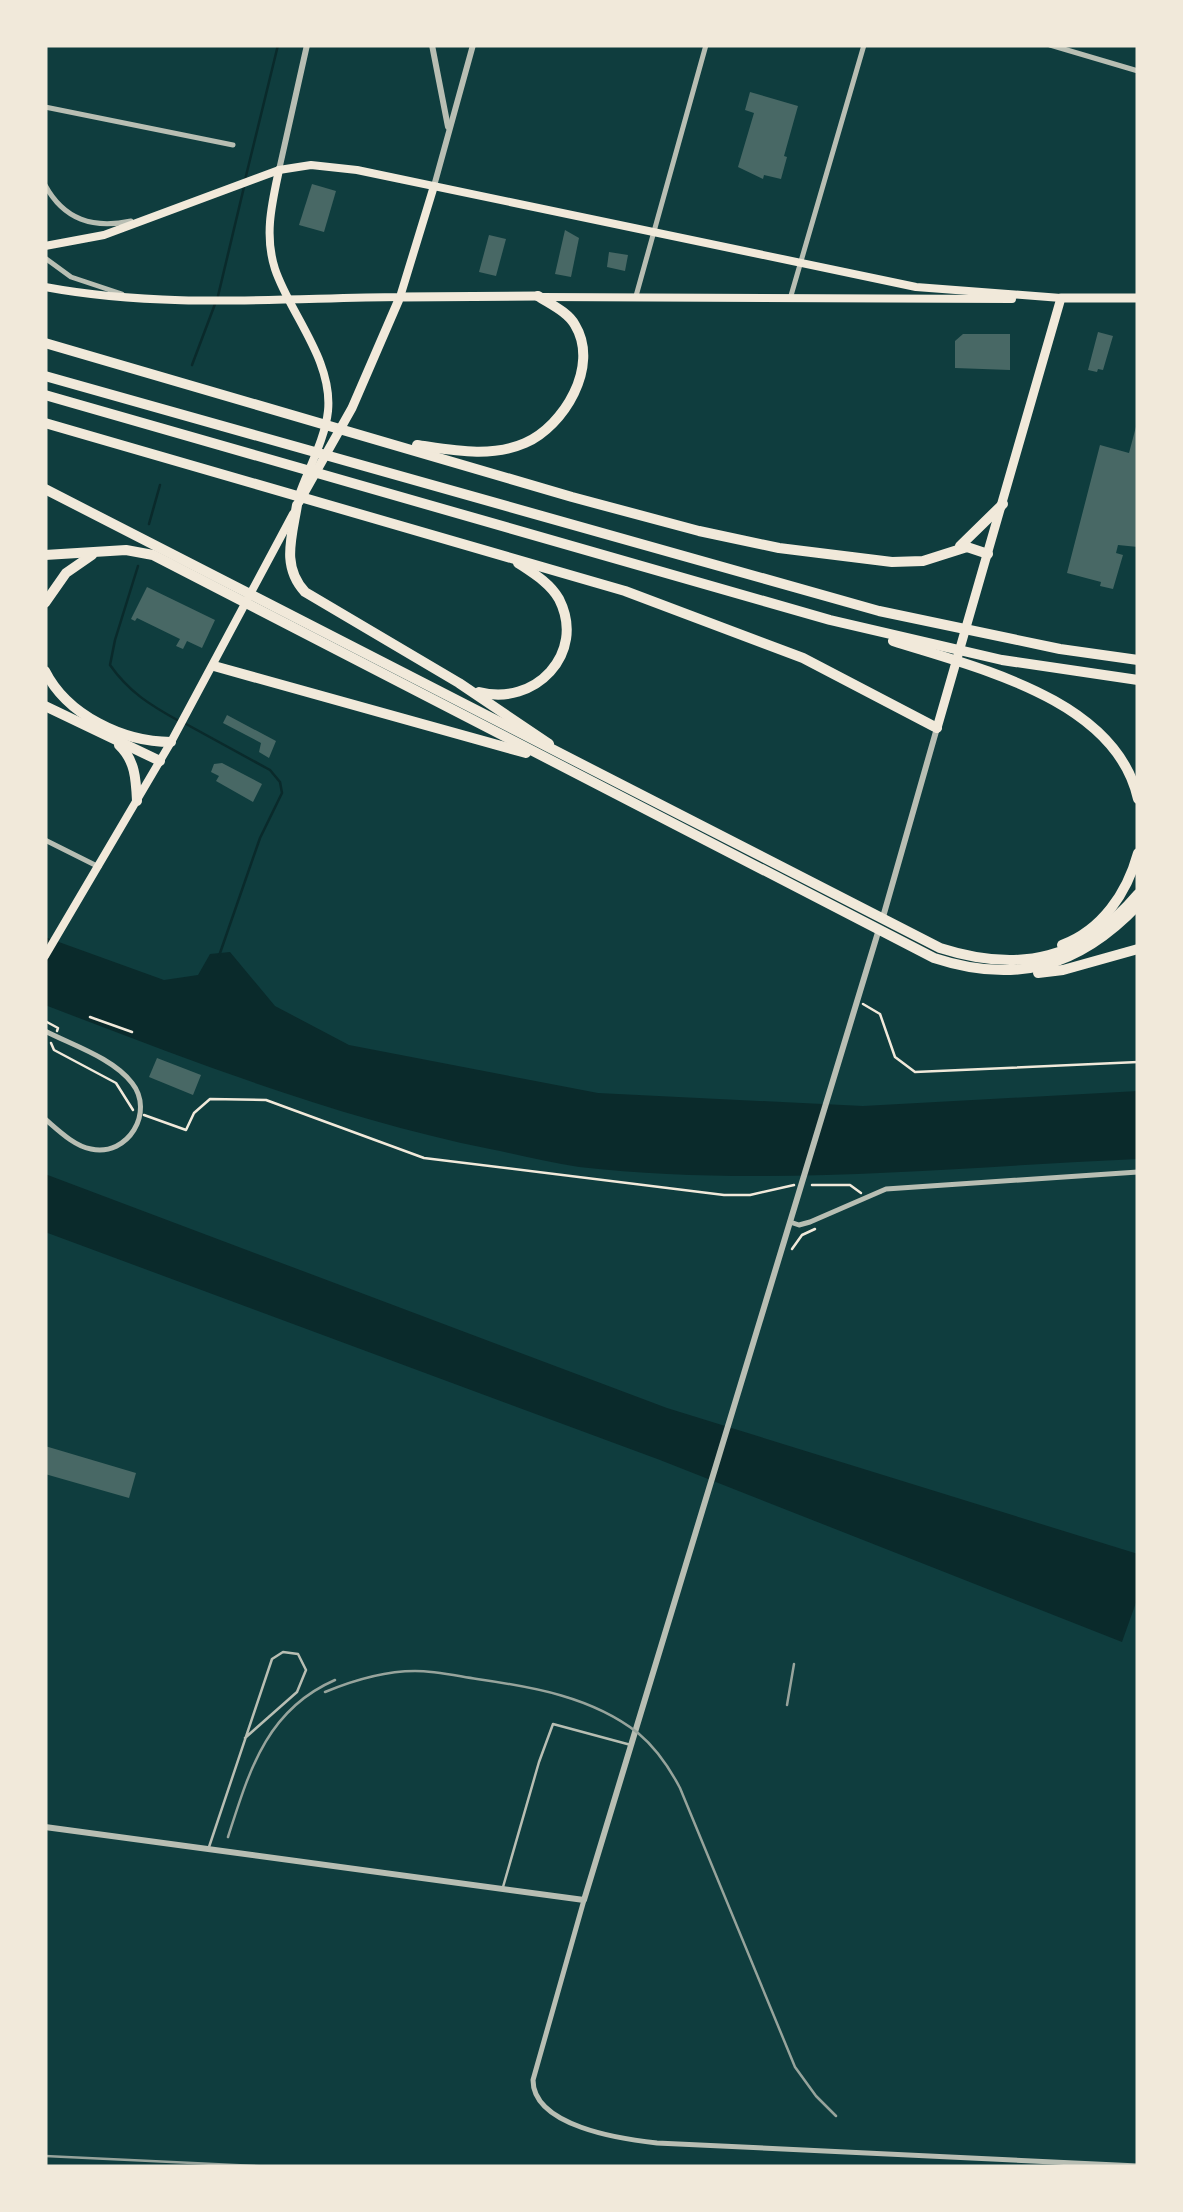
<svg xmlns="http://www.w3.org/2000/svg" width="1183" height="2212" viewBox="0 0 1183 2212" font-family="'Fira Sans',sans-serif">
  <rect width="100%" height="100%" fill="#0f3d3e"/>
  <g fill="#0a2a2b">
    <path d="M45,937L164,980L198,975L210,954L230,952L275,1006L349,1045L598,1093L863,1106L1138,1091V1159C952,1167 766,1188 579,1167C550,1163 520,1155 490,1149C337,1118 191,1061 45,1005Z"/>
    <polygon points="45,1174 667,1408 1138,1554 1138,1597 1122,1642 660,1460 45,1232"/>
  </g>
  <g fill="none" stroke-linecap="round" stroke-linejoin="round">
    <g stroke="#0a2a2b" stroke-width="2.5">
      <polyline points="245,180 278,45"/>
      <polyline points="218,296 244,187"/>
      <polyline points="192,365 215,304"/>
      <polyline points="149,524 160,485"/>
      <path d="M138,566L115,640L110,665C129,692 150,705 179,721"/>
      <polyline points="186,724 270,770 280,782 282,793 260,838 219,956"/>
    </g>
  </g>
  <g fill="#486865">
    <polygon points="750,92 798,106 784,156 787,157 781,179 764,175 763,179 738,167 754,113 745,110"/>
    <polygon points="312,184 336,191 324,232 299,225"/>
    <polygon points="565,230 579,238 571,277 555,274"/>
    <polygon points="489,235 506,239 496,276 479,272"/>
    <polygon points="609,252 628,255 625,271 607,267"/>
    <polygon points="1098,332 1113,336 1103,370 1098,369 1097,372 1088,370"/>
    <polygon points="963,334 1010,334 1010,370 955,368 955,341"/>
    <polygon points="1137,423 1138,547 1118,545 1116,553 1123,555 1113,589 1100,586 1101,582 1067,573 1100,445 1129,453"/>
    <polygon points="147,587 215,620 202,648 187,641 183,649 176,646 180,639 137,618 135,621 131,619"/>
    <polygon points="227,715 276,741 269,758 259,752 261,743 223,723"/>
    <polygon points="222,763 262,784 253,802 216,781 219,776 211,772 214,764"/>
    <polygon points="157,1058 201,1075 193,1095 149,1077"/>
    <polygon points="45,1446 136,1473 129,1498 45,1474"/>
  </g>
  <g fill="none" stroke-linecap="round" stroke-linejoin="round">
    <g stroke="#f1e9da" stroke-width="2.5">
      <polyline points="863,1004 880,1014 895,1057 915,1072 1138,1062"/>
      <polyline points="90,1017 132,1032"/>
      <polyline points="45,1021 58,1028 57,1031"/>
      <polyline points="51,1043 54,1050 116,1083 133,1110"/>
      <polyline points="144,1115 186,1130 194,1113 210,1099 266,1100 424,1158 724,1195 750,1195 794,1185"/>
      <polyline points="812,1185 850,1185 861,1193"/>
      <polyline points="792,1249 802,1235 815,1229"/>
    </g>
    <g stroke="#b8beb3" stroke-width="2.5">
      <path d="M209,1847C230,1784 251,1721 272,1659L283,1652L298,1654L306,1670L297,1692L245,1738"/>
      <polyline points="503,1887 539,1762 553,1724 631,1745"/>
    </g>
    <g stroke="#b8beb3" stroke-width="5">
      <polyline points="1050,45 1138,71"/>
      <polyline points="45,107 233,145"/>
      <path d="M45,185C64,220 93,229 131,221"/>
      <polyline points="45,258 71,277 122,294"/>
      <polyline points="636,296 706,45"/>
      <polyline points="790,299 864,45"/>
      <polyline points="45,840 99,867"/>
      <path d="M45,1031C72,1045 113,1058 132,1083C155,1112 128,1157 91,1149C74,1146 58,1130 45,1119"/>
      <polyline points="790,1222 799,1225 810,1222 886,1189 1138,1172"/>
      <path d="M584,1900L533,2080C533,2126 620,2139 657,2143L1138,2166"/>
    </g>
    <g stroke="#b8beb3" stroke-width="6">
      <polyline points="432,45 448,127"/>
      <polyline points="279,170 307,45"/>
      <polyline points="434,186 473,45"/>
      <polyline points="883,917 937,728"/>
      <polyline points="45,1827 584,1900 879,929"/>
    </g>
    <g stroke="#f1e9da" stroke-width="8">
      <path d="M279,170C272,203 264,235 275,269C290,314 333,360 328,411C325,440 307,471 298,498"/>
      <polyline points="45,246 104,235 279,170 311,165 357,170 916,287 1061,298"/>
      <path d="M45,287C163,309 282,298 400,297L434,186"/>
      <polyline points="541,297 1012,299"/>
      <polyline points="45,956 171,742 293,514"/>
    </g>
    <polyline stroke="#f1e9da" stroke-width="9" points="937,728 1061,298 1138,298"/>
    <polyline stroke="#f1e9da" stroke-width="9" points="299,502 352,408 400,297 538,296"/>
    <g stroke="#f1e9da" stroke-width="10">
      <polyline points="45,343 572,497 699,531 779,548 892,562 923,561 967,547 988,554"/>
      <polyline points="45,376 879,611 1060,649 1138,660"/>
      <polyline points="45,395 830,620 1002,660 1138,680"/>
      <polyline points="45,423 625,591 803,658 937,728"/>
      <path d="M417,445C452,450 491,458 525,443C564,426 600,366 575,325C568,312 550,304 538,296"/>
      <path d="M45,489L940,948C1021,974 1083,959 1138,894"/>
      <path d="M297,505C292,537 281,566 305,592L459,683L549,744"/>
      <polyline points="960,546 1003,504"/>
      <path d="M45,555L126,550L153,555L934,958C1016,985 1079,967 1138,905"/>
      <polyline points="45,603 66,573 92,555"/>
      <path d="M893,641C977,668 1116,699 1138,799"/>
      <polyline points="214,666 526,753"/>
      <path d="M45,671C67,715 123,742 171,742"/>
      <path d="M479,692C534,707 587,654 559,599C550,583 533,573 518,563"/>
      <polyline points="45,706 160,761"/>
      <path d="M119,745C135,760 136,779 137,801"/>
      <path d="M1062,945C1102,930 1127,893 1138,853"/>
      <polyline points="1038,973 1063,970 1138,949"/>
    </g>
    <g stroke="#97a49c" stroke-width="2.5">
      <path d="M325,1692C354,1680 384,1671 415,1671C436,1671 457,1676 477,1679C533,1687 592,1697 638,1733C656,1748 669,1767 680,1788L795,2067L816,2096L836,2116"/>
      <polyline points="787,1705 794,1664"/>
      <path d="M228,1837C249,1772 266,1710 335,1680"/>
      <polyline points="45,2156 275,2167"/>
    </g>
  </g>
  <rect width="1183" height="2212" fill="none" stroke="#f1e9da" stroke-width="95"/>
</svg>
